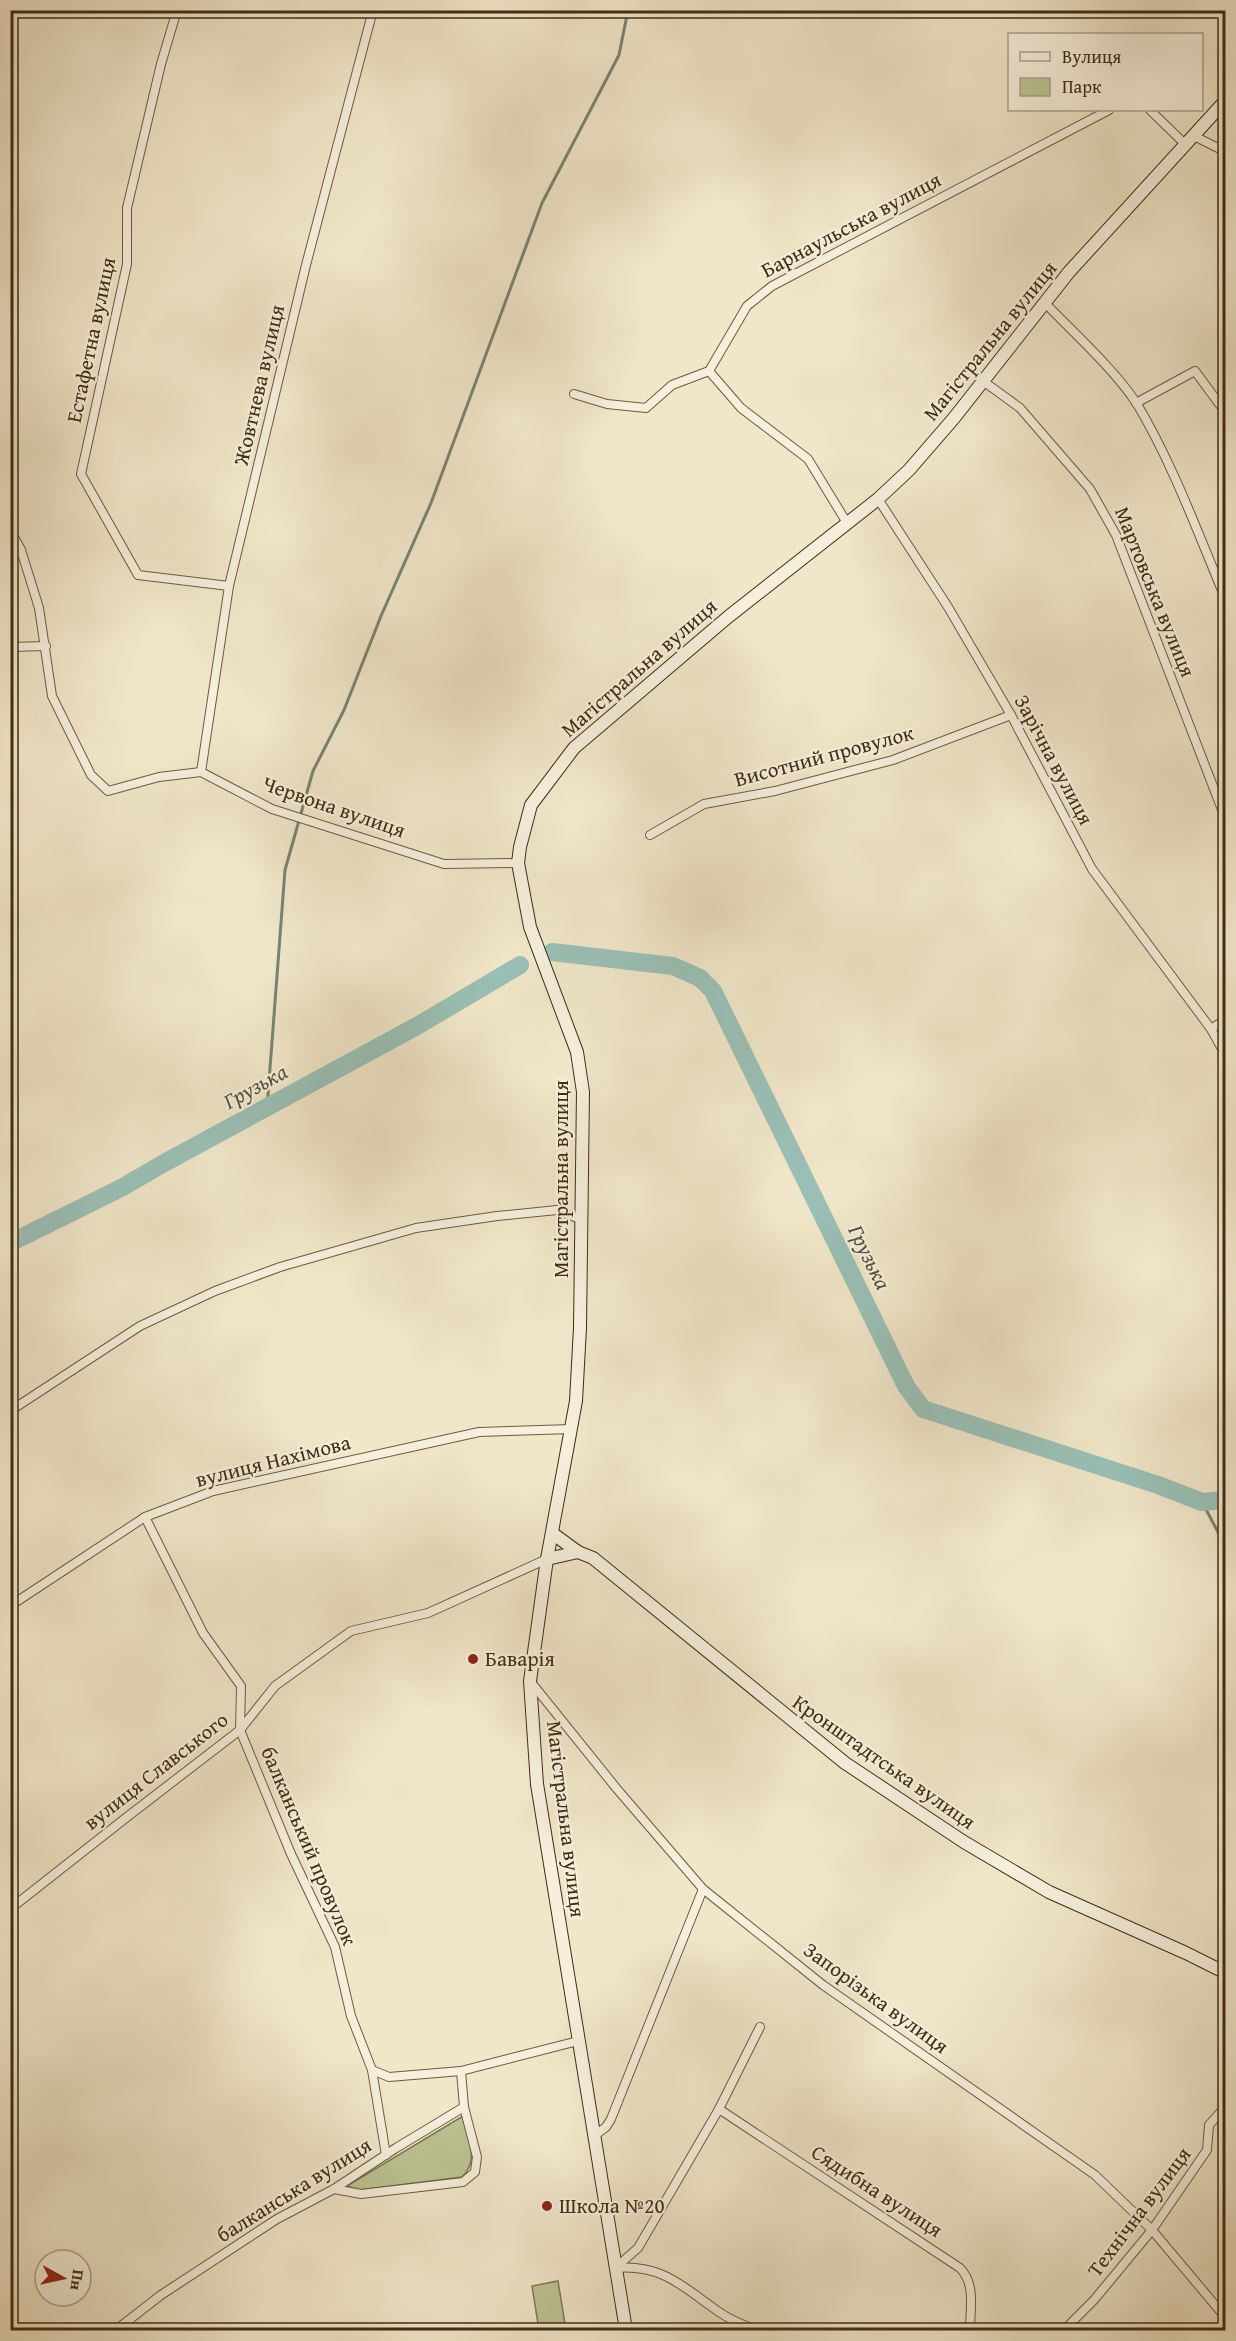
<svg xmlns="http://www.w3.org/2000/svg" width="1236" height="2341" viewBox="0 0 1236 2341" font-family="'Gentium Book Plus',serif">
  <rect width="100%" height="100%" fill="#f0e6c9"/>
  <filter id="stains"><feTurbulence type="fractalNoise" baseFrequency=".00333" numOctaves="4"/><feColorMatrix values="0 0 0 0 .2 0 0 0 0 .09 0 0 0 0 .02 0 0 0 .5 -.17"/></filter>
  <radialGradient id="worn" r=".72"><stop offset=".6" stop-color="#630" stop-opacity="0"/><stop offset="1" stop-color="#630" stop-opacity=".3"/></radialGradient>
  <g fill="#bdc494" stroke="#7e7854" stroke-width="1.5">
    <path d="M463,2116C468,2137 480,2160 462,2177L359,2190L347,2186Z"/>
    <polygon points="558,2281 566,2330 539,2330 532,2286"/>
  </g>
  <g fill="none" stroke-linecap="round" stroke-linejoin="round">
    <g stroke="#768575" stroke-width="3">
      <polyline points="267,1108 285,870 313,771 344,710 381,616 431,503 542,203 619,55 628,10"/>
      <polyline points="1202,1502 1226,1547"/>
    </g>
    <g stroke="#9ac0b6" stroke-width="18">
      <polyline points="552,952 673,966 700,978 713,991 906,1386 923,1409 1158,1485 1202,1502 1226,1500"/>
      <polyline points="10,1243 121,1188 166,1162 417,1026 520,965"/>
    </g>
    <defs>
      <g id="street">
        <polyline points="177,10 161,64 127,208 127,264 81,474 138,575 229,586"/>
        <polyline points="1150,110 1186,145"/>
        <polyline points="1194,136 1226,152"/>
        <path d="M1045,303C1074,333 1115,370 1137,404C1173,464 1199,536 1226,600"/>
        <polyline points="709,371 741,408 808,459 847,523"/>
        <polyline points="983,381 1020,408 1090,489 1116,535 1226,820"/>
        <polyline points="574,394 607,404 646,408 672,385 709,371 747,306 772,286 1109,110"/>
        <polyline points="1136,403 1195,371 1226,413"/>
        <polyline points="878,499 948,607 1011,715 1092,869 1211,1029 1226,1056"/>
        <polyline points="10,530 21,550 39,608 52,696 91,775 108,791 159,777 201,772 272,809 444,864 518,863"/>
        <polyline points="10,647 46,646"/>
        <polyline points="201,772 229,586 306,265 373,10"/>
        <polyline points="650,835 704,804 775,791 893,760 1011,715"/>
        <polyline points="1211,1029 1226,1019"/>
        <polyline points="10,1411 140,1326 215,1291 280,1267 416,1228 497,1216 557,1210 580,1219"/>
        <polyline points="145,1517 203,1633 241,1686 240,1730 291,1854 335,1947 351,2016 372,2070 389,2077 461,2071 578,2041"/>
        <polyline points="10,1606 145,1517 213,1491 479,1432 572,1429"/>
        <polyline points="530,1681 617,1789 703,1889 823,1985 1095,2175 1152,2230 1226,2318"/>
        <polyline points="10,1909 127,1817 240,1730 275,1686 351,1631 428,1613 547,1559"/>
        <polyline points="372,2070 386,2155"/>
        <path d="M719,2109L960,2268C976,2284 970,2309 970,2330"/>
        <polyline points="594,2136 606,2127 611,2119 703,1889"/>
        <polyline points="334,2189 361,2194 463,2182 475,2172 477,2157 464,2107"/>
        <polyline points="615,2268 638,2248 719,2109 760,2027"/>
        <path d="M615,2268C663,2264 683,2287 719,2312C730,2320 744,2325 756,2330"/>
        <polyline points="116,2330 161,2295 277,2219 334,2189 396,2148 464,2107 461,2071"/>
        <polyline points="1064,2330 1094,2300 1152,2230 1207,2150 1209,2125 1226,2106"/>
      </g>
      <g id="secondary">
        <polyline points="552,1533 578,1552 593,1558 845,1763 964,1842 1049,1892 1186,1953 1226,1973"/>
        <polyline points="547,1559 578,1552"/>
        <polyline points="626,2330 537,1784 530,1681 547,1559 576,1401 580,1328 583,1092 577,1052 530,927 518,863 520,847 531,805 574,748 728,617 878,499 909,470 954,418 1069,272 1226,100"/>
      </g>
    </defs>
    <use href="#street" stroke="#6c5b40" stroke-width="10"/>
    <use href="#secondary" stroke="#402d13" stroke-width="14"/>
    <use href="#street" stroke="#f5efdc" stroke-width="8"/>
    <use href="#secondary" stroke="#f5efdc" stroke-width="12"/>
  </g>
  <g fill="#8f2418" stroke="#f5efdc" stroke-width="2">
    <circle cx="473" cy="1659" r="6"/>
    <circle cx="547" cy="2206" r="6"/>
  </g>
  <g text-anchor="middle" stroke-width="4.5" stroke-linejoin="round" paint-order="stroke">
    <g font-size="21" fill="#402d13" stroke="#f5efdc">
      <text transform="translate(851 225) rotate(-28)" y="7">Барнаульська вулиця</text>
      <text transform="translate(91 340) rotate(-78)" y="7">Естафетна вулиця</text>
      <text transform="translate(990 341) rotate(-51)" y="7">Магістральна вулиця</text>
      <text transform="translate(259 385) rotate(-77)" y="7">Жовтнева вулиця</text>
      <text transform="translate(1155 592) rotate(68)" y="7">Мартовська вулиця</text>
      <text transform="translate(639 668) rotate(-41)" y="7">Магістральна вулиця</text>
      <text transform="translate(824 756) rotate(-15)" y="7">Висотний провулок</text>
      <text transform="translate(1054 760) rotate(62)" y="7">Зарічна вулиця</text>
      <text transform="translate(334 807) rotate(19)" y="7">Червона вулиця</text>
      <text transform="translate(561 1179) rotate(-90)" y="7">Магістральна вулиця</text>
      <text transform="translate(273 1461) rotate(-14)" y="7">вулиця Нахімова</text>
      <text transform="translate(884 1762) rotate(35)" y="7">Кронштадтська вулиця</text>
      <text transform="translate(156 1771) rotate(-38)" y="7">вулиця Славського</text>
      <text transform="translate(566 1819) rotate(83)" y="7">Магістральна вулиця</text>
      <text transform="translate(309 1846) rotate(67)" y="7">балканський провулок</text>
      <text transform="translate(876 1998) rotate(36)" y="7">Запорізька вулиця</text>
      <text transform="translate(294 2190) rotate(-32)" y="7">балканська вулиця</text>
      <text transform="translate(877 2191) rotate(33)" y="7">Сядибна вулиця</text>
      <text transform="translate(1139 2212) rotate(-53)" y="7">Технічна вулиця</text>
    </g>
    <g font-size="21" fill="#402d13" stroke="#f5efdc" text-anchor="start">
      <text x="485" y="1666">Баварія</text>
      <text x="559" y="2213">Школа №20</text>
    </g>
    <g font-size="22" font-style="italic" fill="#56523c" stroke="#f5efdc">
      <text transform="translate(255 1086) rotate(-29)" y="8">Грузька</text>
      <text transform="translate(870 1257) rotate(64)" y="8">Грузька</text>
    </g>
  </g>
  <rect width="1236" height="2341" fill="none" stroke="#f0e6c9" stroke-width="36"/>
  <rect x="12" y="12" width="1212" height="2317" fill="none" stroke="#402d13" stroke-width="3"/>
  <rect x="18" y="18" width="1200" height="2305" fill="none" stroke="#402d13" stroke-width="1.5"/>
  <rect x="1008" y="33" width="195" height="78" fill="#f5efdc" stroke="#ada18c" stroke-width="1.5"/>
  <rect x="1020" y="52" width="30" height="9" fill="#f5efdc" stroke="#ada18c" stroke-width="1.5"/>
  <text x="1062" y="63" font-size="18" fill="#402d13">Вулиця</text>
  <rect x="1020" y="78" width="30" height="18" fill="#bdc494" stroke="#ada18c" stroke-width="1.5"/>
  <text x="1062" y="93" font-size="18" fill="#402d13">Парк</text>
  <g transform="translate(63 2278) rotate(98)"><circle r="28" fill="#f5efdc" stroke="#ada18c" stroke-width="1.5"/>
  <path d="M0-4.5L10 22L0 15L-10 22Z" fill="#8f2418"/>
  <text y="-9" font-size="16" font-weight="bold" text-anchor="middle" fill="#402d13">Пн</text>
  </g>
  <rect width="100%" height="100%" filter="url(#stains)"/>
  <rect width="100%" height="100%" fill="url(#worn)"/>
</svg>
